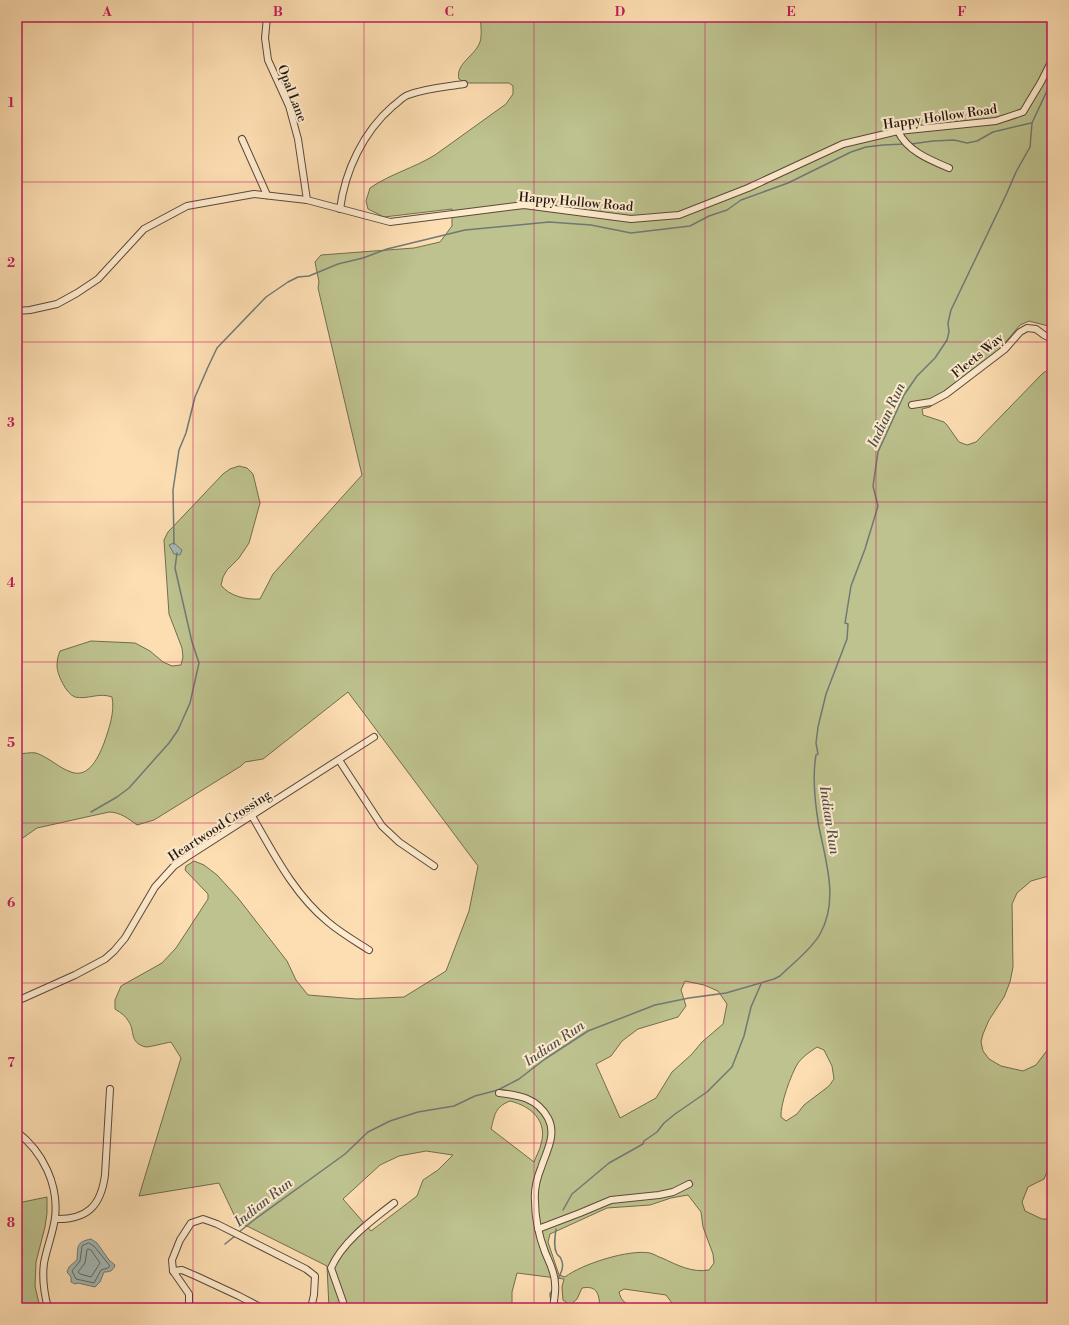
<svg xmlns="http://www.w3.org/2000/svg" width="1069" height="1325" viewBox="0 0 1069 1325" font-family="'Libre Bodoni',serif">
  <rect width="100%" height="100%" fill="#fddeb2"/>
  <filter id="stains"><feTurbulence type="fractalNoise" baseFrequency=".005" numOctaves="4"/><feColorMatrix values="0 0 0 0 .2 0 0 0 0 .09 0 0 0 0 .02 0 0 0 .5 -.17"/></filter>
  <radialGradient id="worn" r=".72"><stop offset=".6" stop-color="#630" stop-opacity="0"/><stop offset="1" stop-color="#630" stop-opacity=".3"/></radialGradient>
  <g fill="#bdc28e" stroke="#706d50" fill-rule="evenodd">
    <path d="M480,17H1052V327L1029,321L1020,325L998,351L930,407L922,409L923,415L944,422L947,425L959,442L967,445L976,442L1043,373L1052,368V875L1031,881L1017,893L1012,904L1013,967L1010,982L1004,997L989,1020L983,1034L981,1042L983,1051L989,1059L1001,1066L1023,1071L1036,1065L1052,1044V1104C1049,1110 1049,1118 1052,1124V1160L1044,1179L1028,1187L1022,1202L1025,1211L1042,1219H1052V1308H678L672,1303L666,1295L624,1289L619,1292C621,1301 626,1304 634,1308H600C599,1295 598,1285 582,1288L577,1299L570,1305L563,1300L562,1287L564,1279L517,1273L512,1292V1308H329L327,1266L237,1221L219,1183L139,1196L181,1058L171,1042C165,1043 150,1047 146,1047C129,1043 135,1031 129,1022C126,1016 121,1013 115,1009V1000L121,986L162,963L176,948L208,899V894L185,870L186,866L194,861L204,865L217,875L238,898L287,961L296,980L308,995L357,999L404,997L446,971L469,911L478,866L348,692L263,759L245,762L241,766L154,820L137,825C129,819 120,812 109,812L37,828L17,842V754C23,754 30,752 36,753C50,758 59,768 71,772C89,779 99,756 104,743C109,729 115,712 112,697C99,692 87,700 75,697C66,694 57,674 57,666C57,660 58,656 60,651L91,641L135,643L150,651L163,662L172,666L181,665L183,657L182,648L169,614L164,540L168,532L223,474L230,469L239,466L247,468L253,474L260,503L249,543L239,558L227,570L223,577L221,585C229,596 246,600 260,599L273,574L362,475L318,288L319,282L315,262L321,255L414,248L440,242L452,226V209L384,217L368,209L366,201L370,188C390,174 414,168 435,155L506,104L513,94V86L509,83H466L459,79C455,64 475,56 480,42C482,36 481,24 480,17ZM685,981L704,985L718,991L727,1004L723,1024L702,1042L691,1055L672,1072L656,1098L620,1118L596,1064L611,1056L622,1041L638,1029L678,1017L686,1006L681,990ZM817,1047L824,1050L832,1066L834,1079L829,1086L804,1105L797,1114L786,1121L781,1117C780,1105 791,1074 798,1063C803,1056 810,1052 817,1047ZM510,1101C531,1106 548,1121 541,1144C540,1150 536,1156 534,1162L491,1129C495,1114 495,1107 510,1101ZM426,1151L453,1155L438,1170L423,1180L417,1196L371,1231L343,1199L380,1165L399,1156ZM688,1195L701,1212L703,1227L713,1254L714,1263L709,1270C692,1273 677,1265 662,1258C658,1257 654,1254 650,1253C629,1249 582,1264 565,1277L559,1275L548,1242L550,1234L607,1208L650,1205L671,1198Z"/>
    <polygon points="47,1197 47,1213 45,1227 36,1262 35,1286 40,1308 17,1308 17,1281 22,1254 18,1203"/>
  </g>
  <g fill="#a4bab7" stroke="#707975">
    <polygon points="174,543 182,550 180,555 174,554 169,545"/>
    <path d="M91,1239L97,1243L109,1260L115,1265C113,1271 110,1272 104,1272L100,1282L95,1287L78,1283L75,1284L71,1282V1277L67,1272L69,1267L77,1260C78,1246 76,1242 91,1239Z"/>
  </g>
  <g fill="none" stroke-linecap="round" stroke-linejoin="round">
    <g stroke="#636964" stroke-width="1">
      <polygon points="89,1243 94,1246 110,1266 108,1268 101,1270 94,1283 76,1279 72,1271 80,1261 82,1246"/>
      <polygon points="88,1249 91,1250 100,1263 91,1277 80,1274 78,1272 85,1263 87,1250"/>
    </g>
    <g stroke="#707975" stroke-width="1.5">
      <polyline points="911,144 933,141 954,140 967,143 977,141 993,132 1031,123"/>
      <polyline points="174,544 173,490 179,450 186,433 195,397 208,367 217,348 266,297 288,282 298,277 309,276 338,264 363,258 387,249 465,230 549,222 591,225 631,233 690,226 709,216 727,210 741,200 788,183 851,152 866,147 883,145 905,144"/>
      <polyline points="91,812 117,797 129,788 169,743 178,730 190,703 199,663 192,642 175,568 177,553"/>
      <polyline points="563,1210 572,1194 609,1163 643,1144 644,1141 657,1132 664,1123 675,1114 707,1092 732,1067 744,1036 751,1007 761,984"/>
      <path d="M556,1229C555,1237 553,1247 557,1254C558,1256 561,1257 561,1259C565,1266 561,1274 557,1280"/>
      <path d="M239,1232L254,1220L345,1154L368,1132L390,1121L418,1112L454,1106L475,1096L498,1090L519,1079L545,1059L588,1031L655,1005L689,998L726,993L774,979L780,976C792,964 812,949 820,934C839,901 826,862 819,827C815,804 812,778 816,755L818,754L816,743L818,727L826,694L847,639L848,624L845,623L851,586L865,549L878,506L873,486L878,452L904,395L917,376L935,358L947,340L949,332L948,323L951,310L1006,195L1016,172L1030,147L1032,123L1052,80"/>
      <polyline points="225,1244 235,1236"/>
      <polyline points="551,1302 550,1294 553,1289"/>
    </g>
    <defs>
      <g id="minor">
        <polyline points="267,17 265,38 268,60 289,106 298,139 307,200"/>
        <path d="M898,131C907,151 930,160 949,168"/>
        <polyline points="242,139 267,195"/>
        <path d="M340,209C345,171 363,132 393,106C398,103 402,97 408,95C426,88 445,87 464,84"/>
        <polyline points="17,311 30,310 57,304 77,293 98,279 144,229 187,206 254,194 307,200 390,222 524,205 631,219 679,215 748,188 843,144 898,131 996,121 1023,112 1041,82 1052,60"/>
        <polyline points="912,405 931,402 946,394 1005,349 1020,332 1027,328 1036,329 1044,335 1052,339"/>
        <polyline points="339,760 382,826 399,842 434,866"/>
        <path d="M252,816C274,854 294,894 328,922C341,933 355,941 369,950"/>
        <polyline points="17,1001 75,975 105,959 114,951 125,938 155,887 174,866 187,857 374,737"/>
        <path d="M499,1093C519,1095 537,1098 548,1118C557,1135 546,1152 541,1168C537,1178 534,1190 535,1201C535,1218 539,1236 545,1252C549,1262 555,1272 555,1284C556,1291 554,1300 553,1308"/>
        <path d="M17,1132C43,1152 59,1185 55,1218C53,1233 47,1247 44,1263C42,1278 44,1293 48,1308"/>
        <path d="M55,1219C87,1220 101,1206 105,1175L110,1089"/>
        <polyline points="538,1229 580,1213 611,1200 659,1195 673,1192 689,1184"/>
        <polyline points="173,1271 189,1294 189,1308"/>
        <polyline points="262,1308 239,1296 196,1276 182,1270 173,1271 172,1260 180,1240 191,1223 203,1219 217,1224 306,1269 315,1276 314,1295 311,1308"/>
        <path d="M343,1308V1302L331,1268C342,1242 372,1220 394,1203"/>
      </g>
    </defs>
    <use href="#minor" stroke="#594a3a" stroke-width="8"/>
    <use href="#minor" stroke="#feeacd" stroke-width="6"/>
  </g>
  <path fill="none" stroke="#c2185b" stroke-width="1" stroke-opacity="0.55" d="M193,17V1308M364,17V1308M534,17V1308M705,17V1308M876,17V1308M17,182H1052M17,342H1052M17,502H1052M17,662H1052M17,823H1052M17,983H1052M17,1143H1052"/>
  <g text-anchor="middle" stroke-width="4" stroke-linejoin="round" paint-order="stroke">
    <g font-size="13" fill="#221812" stroke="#feeacd">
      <text transform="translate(293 93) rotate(69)" y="5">Opal Lane</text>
      <text transform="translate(940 116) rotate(-8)" y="5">Happy Hollow Road</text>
      <text transform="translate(576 201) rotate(5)" y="5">Happy Hollow Road</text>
      <text transform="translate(977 355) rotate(-39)" y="5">Fleets Way</text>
      <text transform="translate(219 825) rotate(-33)" y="5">Heartwood Crossing</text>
    </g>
    <g font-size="14" font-style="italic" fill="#50514c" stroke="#feeacd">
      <text transform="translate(886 415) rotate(-65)" y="5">Indian Run</text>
      <text transform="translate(830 820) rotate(81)" y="5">Indian Run</text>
      <text transform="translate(554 1043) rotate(-34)" y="5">Indian Run</text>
      <text transform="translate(263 1202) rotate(-38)" y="5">Indian Run</text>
    </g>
  </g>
  <rect width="1069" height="1325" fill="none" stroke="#fddeb2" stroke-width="44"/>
  <rect x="22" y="22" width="1025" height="1281" fill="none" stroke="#c2185b" stroke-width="1.5"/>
  <g font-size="13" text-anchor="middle" font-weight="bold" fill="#c2185b">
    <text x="107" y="16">A</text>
    <text x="278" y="16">B</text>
    <text x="449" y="16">C</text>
    <text x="620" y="16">D</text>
    <text x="791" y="16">E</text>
    <text x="962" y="16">F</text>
    <text x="11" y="107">1</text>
    <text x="11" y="267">2</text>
    <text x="11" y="427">3</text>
    <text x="11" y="587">4</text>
    <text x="11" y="747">5</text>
    <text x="11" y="907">6</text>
    <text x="11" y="1067">7</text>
    <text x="11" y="1227">8</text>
  </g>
  <rect width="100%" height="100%" filter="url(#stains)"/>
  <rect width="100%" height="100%" fill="url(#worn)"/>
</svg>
